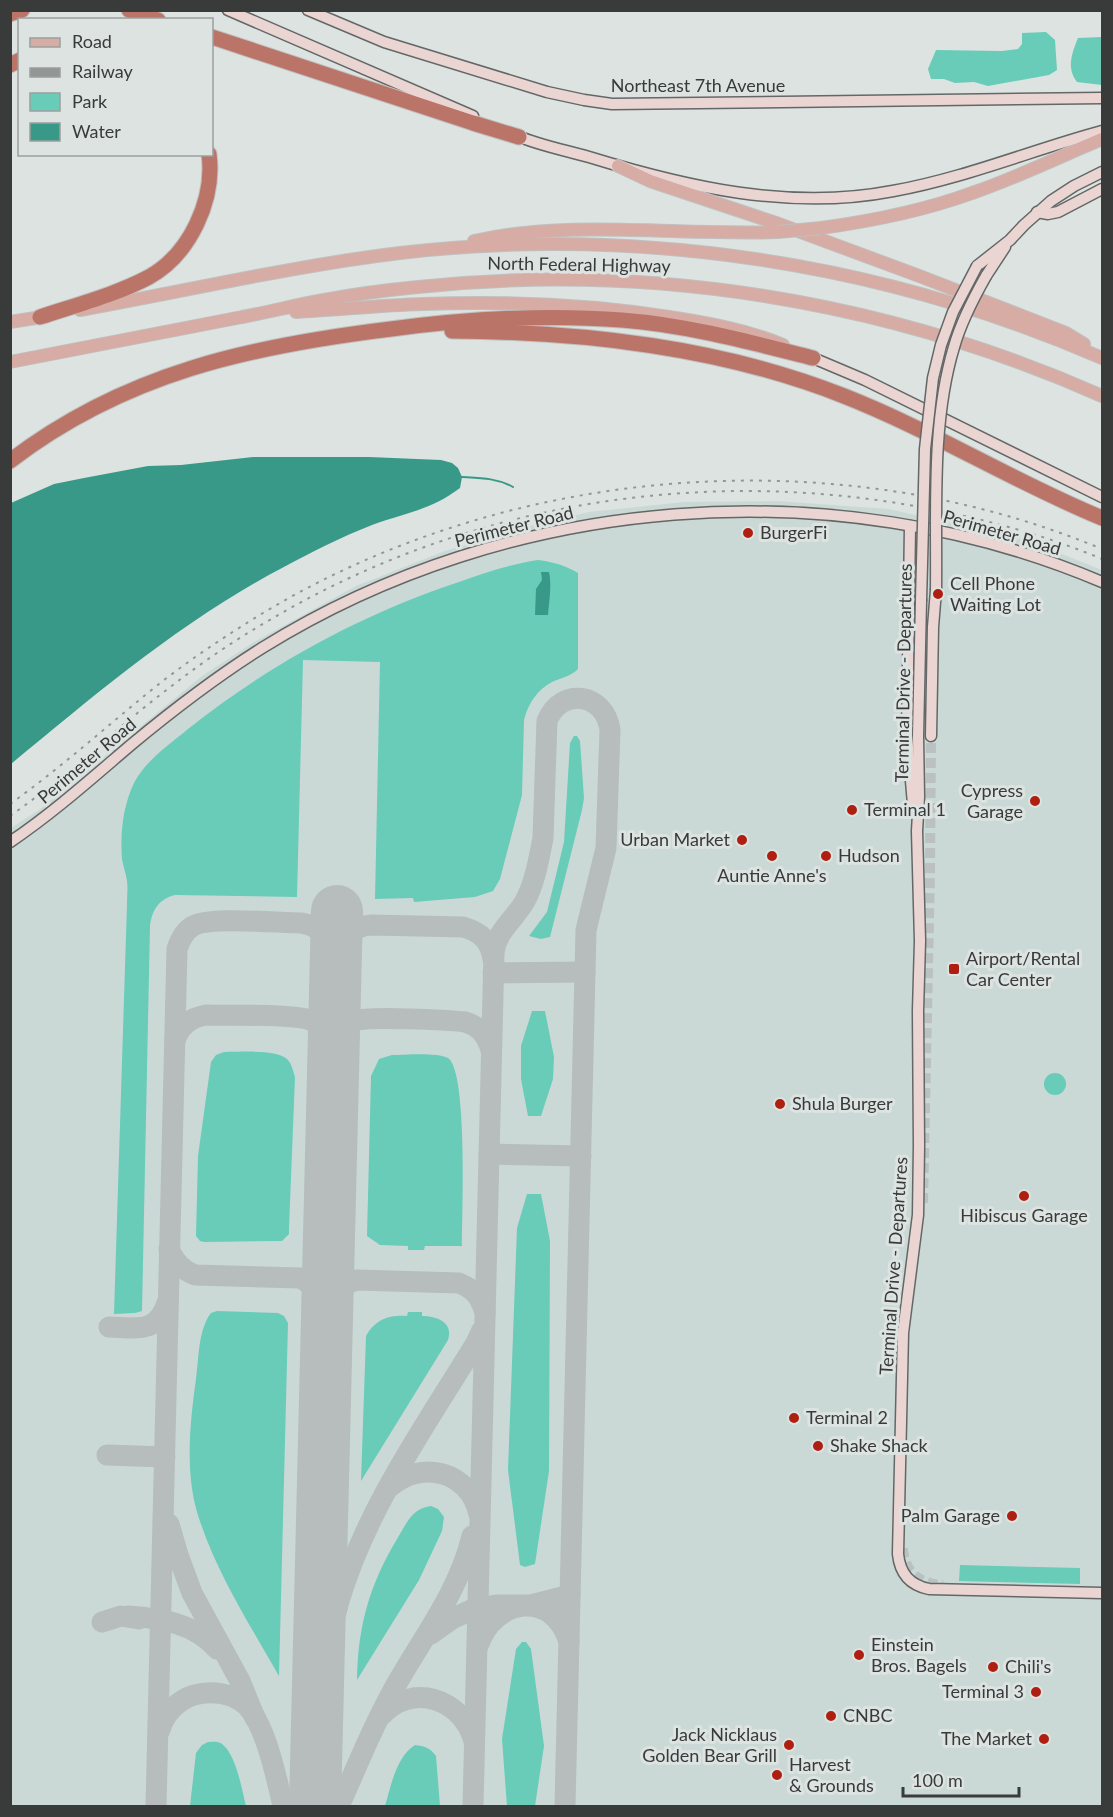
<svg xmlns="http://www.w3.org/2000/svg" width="1113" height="1817" viewBox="0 0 1113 1817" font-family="Lato,sans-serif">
  <rect width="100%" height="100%" fill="#dce3e1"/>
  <polygon fill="#cad9d6" points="777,501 888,509 1022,538 1102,570 1102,1806 11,1806 11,828 39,810 202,676 254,642 356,586 445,551 518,529 589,512 684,502"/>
  <g fill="#68ccb9">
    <polygon points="1046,32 1055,40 1057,70 1049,75 988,86 974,82 955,83 944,79 931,79 928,69 936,50 1002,51 1018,49 1022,44 1022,33"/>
    <path d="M1102,37V85L1077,82C1066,68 1072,53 1078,38Z"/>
    <path d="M538,560C553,562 565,565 578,573V669C571,676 561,678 552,682C537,690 528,704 524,720L522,795L500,879L493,891L475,897L414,902L413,898L375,899L380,662L303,660L297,897L175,895C159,899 152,910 150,926L142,1311L135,1313L114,1314L127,904C127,896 128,888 127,881C126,873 123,866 122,859C120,833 123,806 134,783C146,760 169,745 188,729C268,665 362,614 459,582C485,573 511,564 538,560Z"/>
    <polygon points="574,736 577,736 580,741 584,798 582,810 550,937 541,939 529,936 547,912 564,842 570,743"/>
    <polygon points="532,1011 545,1011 554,1057 553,1079 541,1116 528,1116 521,1079 521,1046"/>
    <path d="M224,1052C239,1052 277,1049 287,1059C292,1064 293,1071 295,1077L289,1228V1234L282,1241L204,1242L200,1241L196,1236L198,1156L211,1062L216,1055Z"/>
    <path d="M392,1055C405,1055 437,1052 448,1058C468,1071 462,1218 462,1246H425L424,1250H408V1246L380,1245L367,1236L371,1076L379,1059Z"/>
    <circle cx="1055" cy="1084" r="11"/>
    <polygon points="527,1194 541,1194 550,1241 549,1471 535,1564 525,1567 520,1565 508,1470 517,1228"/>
    <path d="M217,1311L278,1313L284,1316L288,1323L279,1676C249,1623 215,1571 197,1512C185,1470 190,1422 196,1379C199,1358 198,1330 211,1313Z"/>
    <path d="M408,1312H422V1316C436,1316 454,1322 448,1340L361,1481L366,1336C376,1319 389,1315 407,1316Z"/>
    <path d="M431,1506L438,1509L444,1517L442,1531L419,1580L357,1680C358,1626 369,1586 397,1539C407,1523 411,1509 431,1506Z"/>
    <polygon points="960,1565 1080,1568 1080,1584 959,1581"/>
    <polygon points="522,1642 526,1642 531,1649 544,1746 535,1806 507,1806 502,1739 516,1649"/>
    <path d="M208,1742C213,1742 218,1741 222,1744C236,1754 242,1790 246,1806H190L196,1753L202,1745Z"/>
    <path d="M415,1745C425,1746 430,1748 436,1756L440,1806H385C391,1786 396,1757 415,1745Z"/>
  </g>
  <g fill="#399988">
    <path d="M253,457H369L441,460L452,463L458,468L462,477L460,488C431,510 405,513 372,525C341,537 312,552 282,568C183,620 97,693 11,764V503L54,484L84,478L148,466L181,465Z"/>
    <path d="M541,572H549C552,586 549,600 548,615H535L536,589L542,580Z"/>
  </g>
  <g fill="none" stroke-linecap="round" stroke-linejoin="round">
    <path stroke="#399988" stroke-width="2" d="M462,477C480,478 497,478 513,487"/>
    <g stroke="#b7bdbc" stroke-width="21">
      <path d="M335,957C340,938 352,926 372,925L463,927C481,932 490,941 493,959"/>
      <polyline points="493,973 585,972"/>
      <path d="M175,1040C181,1025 190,1018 206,1015C228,1016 297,1013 312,1021C324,1027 329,1038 333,1050"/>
      <path d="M333,1050C337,1037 343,1027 355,1021C366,1016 449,1020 465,1022C480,1026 487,1036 491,1050"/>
      <polyline points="489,1154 581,1156"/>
      <path d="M169,1249C175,1262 182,1270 195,1275L300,1278C318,1287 323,1299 326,1318"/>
      <path d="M327,1322C330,1301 334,1286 357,1280L459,1283C475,1290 479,1295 485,1312"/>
      <path d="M109,1327C136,1328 157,1334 167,1303"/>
      <polyline points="107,1455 165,1457"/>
      <path d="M391,1486C423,1460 469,1471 479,1514"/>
      <polyline points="169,1524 178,1555 192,1593 240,1681 255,1718"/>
      <path d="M128,1616C160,1618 194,1623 217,1649"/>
      <polyline points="102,1622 121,1616 139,1619"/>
      <polyline points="431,1634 452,1619 473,1609 496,1605 531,1605 570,1595"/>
      <path d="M478,1646C494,1598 553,1589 569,1642"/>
      <path d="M381,1716C412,1682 462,1698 474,1741"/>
      <path d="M160,1730C164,1714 178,1700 194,1695C211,1690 234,1693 247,1706C266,1726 277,1780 283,1806"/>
      <path d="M317,1732C322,1688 327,1644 339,1601C367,1507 426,1425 476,1343L482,1330"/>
      <path d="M156,1806L177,949C180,940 184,931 193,926C209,916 278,923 301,923C322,926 329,939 335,957"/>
      <path d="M339,1806C356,1769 371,1730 391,1694C419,1642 458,1595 472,1536"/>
      <path d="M473,1806L494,953C496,931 515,919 525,901C535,883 539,858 543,838L547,721C561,686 605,693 610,730L606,848L586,930L565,1806"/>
    </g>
    <polyline stroke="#b7bdbc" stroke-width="52" points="315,1806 337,911"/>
    <g stroke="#bbc1c0" stroke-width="10" stroke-dasharray="10 5" stroke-linecap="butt">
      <polyline points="923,1203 930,872 931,736"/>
      <path d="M903,1548C904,1572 920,1584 943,1585"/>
    </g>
    <defs>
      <g id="secondary">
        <polyline points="228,10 473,116"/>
        <polyline points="308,10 384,42 547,92 584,100 612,104 1102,98"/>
        <path d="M515,135C538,145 564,150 589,157C687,187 790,211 893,191C965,178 1032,150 1102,131"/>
        <polyline points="1037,212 1048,214 1058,212 1102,189"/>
        <polyline points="977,266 1010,240 1024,225 1051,201 1074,186 1102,172"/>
        <polyline points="986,276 1005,247"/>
        <polyline points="813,358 865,380 1102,497"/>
        <polyline points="910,526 907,735 913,804"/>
        <path d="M921,601L918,736L919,797L917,831L920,941L918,1011L919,1145L918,1215L903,1333L898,1554C900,1574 910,1585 929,1589L1102,1593"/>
        <polyline points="931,736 933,627 936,590"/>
        <path d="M10,842C53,813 92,778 132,744C173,710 216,677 262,648C509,494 834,468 1102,582"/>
      </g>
      <g id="primary">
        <polyline points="618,166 650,181 779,224 922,277 1066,333 1084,344"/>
        <path d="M821,228C872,221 923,211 972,193C1016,178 1059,157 1102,139"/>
        <path d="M474,241C572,219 679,236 778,232"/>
        <path d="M80,310C186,291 292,266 400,253C638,225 883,263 1102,358"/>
        <path d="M296,312C338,310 380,305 423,304C505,301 588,304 669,317C708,323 747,330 783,345"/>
        <polyline points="10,322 48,316"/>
        <path d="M10,362C88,347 165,332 242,317C269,312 296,305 324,300C355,294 387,290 418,287C652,262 888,301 1102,396"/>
      </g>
      <g id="highway">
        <polyline points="129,10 158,20"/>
        <polyline points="10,14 22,10"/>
        <polyline points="212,37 473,123 519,137"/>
        <polyline points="10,65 20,60"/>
        <path d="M40,317C76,305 115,295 149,277C190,254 215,200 209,154"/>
        <path d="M452,331C584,332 720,347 844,396C933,431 1014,482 1102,518"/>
        <path d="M10,461C125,373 251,346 391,329C466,319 546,314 622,320C687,325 750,342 813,358"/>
      </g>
    </defs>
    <use href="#secondary" stroke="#636867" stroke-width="13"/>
    <use href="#primary" stroke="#c0c0c0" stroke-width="14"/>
    <use href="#highway" stroke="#c0c0c0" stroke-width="17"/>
    <use href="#secondary" stroke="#ebd5d2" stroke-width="10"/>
    <use href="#primary" stroke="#d6aca4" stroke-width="12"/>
    <use href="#highway" stroke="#bb7468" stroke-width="15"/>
    <g stroke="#929796" stroke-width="2" stroke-dasharray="3 6" stroke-linecap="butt">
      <path d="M10,804C62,767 109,724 159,684C192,658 227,635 263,613C510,464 836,438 1102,549"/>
      <path d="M10,816C66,777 115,729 169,688C200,664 233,641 268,621C464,504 701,465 925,508C985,519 1045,535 1102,559"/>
    </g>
    <defs>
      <g id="secondary-bridge">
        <path d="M936,590C937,511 931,423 954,347C961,322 973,299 986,276"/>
        <polyline points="921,601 925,449 933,378 941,345 953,312 977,266"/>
      </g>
      <polyline id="primary-bridge" points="778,232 821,228"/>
    </defs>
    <use href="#secondary-bridge" stroke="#636867" stroke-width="13" stroke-linecap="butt"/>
    <use href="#primary-bridge" stroke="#c0c0c0" stroke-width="14" stroke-linecap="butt"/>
    <use href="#secondary-bridge" stroke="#ebd5d2" stroke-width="10"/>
    <use href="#primary-bridge" stroke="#d6aca4" stroke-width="12"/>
  </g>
  <g fill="#ae1f12" stroke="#dce3e1" stroke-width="2">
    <circle cx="748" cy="533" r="6"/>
    <circle cx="938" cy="594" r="6"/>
    <circle cx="1035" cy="801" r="6"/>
    <circle cx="852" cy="810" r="6"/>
    <circle cx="742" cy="840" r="6"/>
    <circle cx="772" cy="856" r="6"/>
    <circle cx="826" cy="856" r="6"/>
    <rect x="948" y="963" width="12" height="12" rx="3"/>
    <circle cx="780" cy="1104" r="6"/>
    <circle cx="1024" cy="1196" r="6"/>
    <circle cx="794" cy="1418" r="6"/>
    <circle cx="818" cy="1446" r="6"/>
    <circle cx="1012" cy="1516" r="6"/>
    <circle cx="859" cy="1655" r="6"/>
    <circle cx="993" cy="1667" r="6"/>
    <circle cx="1036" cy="1692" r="6"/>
    <circle cx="831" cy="1716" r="6"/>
    <circle cx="1044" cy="1739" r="6"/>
    <circle cx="789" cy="1745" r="6"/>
    <circle cx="777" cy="1775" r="6"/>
  </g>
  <g text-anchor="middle" stroke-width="6" stroke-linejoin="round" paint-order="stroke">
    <g font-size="18" fill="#393b3a" stroke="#dce3e1">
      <text x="698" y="92">Northeast 7th Avenue</text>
      <text transform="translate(579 265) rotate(1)" y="6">North Federal Highway</text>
      <text transform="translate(514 527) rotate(-14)" y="6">Perimeter Road</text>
      <text transform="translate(1002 533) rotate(16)" y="6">Perimeter Road</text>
      <text transform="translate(904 673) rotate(-89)" y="6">Terminal Drive - Departures</text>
      <text transform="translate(87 761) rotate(-40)" y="6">Perimeter Road</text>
      <text transform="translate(894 1266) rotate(-86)" y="6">Terminal Drive - Departures</text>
    </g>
    <g font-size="18" fill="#393b3a" stroke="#dce3e1" text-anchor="start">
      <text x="760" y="539">BurgerFi</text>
      <text x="950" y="590">Cell Phone<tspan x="950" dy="21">Waiting Lot</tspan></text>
      <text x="1023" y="797" text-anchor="end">Cypress<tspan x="1023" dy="21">Garage</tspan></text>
      <text x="864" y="816">Terminal 1</text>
      <text x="730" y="846" text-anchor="end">Urban Market</text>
      <text x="838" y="862">Hudson</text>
      <text x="772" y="882" text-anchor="middle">Auntie Anne's</text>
      <text x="966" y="965">Airport/Rental<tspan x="966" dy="21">Car Center</tspan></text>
      <text x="792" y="1110">Shula Burger</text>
      <text x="1024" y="1222" text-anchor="middle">Hibiscus Garage</text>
      <text x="806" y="1424">Terminal 2</text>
      <text x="830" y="1452">Shake Shack</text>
      <text x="1000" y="1522" text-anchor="end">Palm Garage</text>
      <text x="871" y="1651">Einstein<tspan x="871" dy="21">Bros. Bagels</tspan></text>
      <text x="1005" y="1673">Chili's</text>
      <text x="1024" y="1698" text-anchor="end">Terminal 3</text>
      <text x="843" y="1722">CNBC</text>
      <text x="777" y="1741" text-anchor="end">Jack Nicklaus<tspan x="777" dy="21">Golden Bear Grill</tspan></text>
      <text x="1032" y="1745" text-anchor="end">The Market</text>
      <text x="789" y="1771">Harvest<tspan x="789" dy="21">&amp; Grounds</tspan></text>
    </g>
  </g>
  <rect width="1113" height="1817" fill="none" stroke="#393b3a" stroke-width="24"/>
  <rect x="18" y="18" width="195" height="138" fill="#dce3e1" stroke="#9ba09e" stroke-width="1.5"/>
  <rect x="30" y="38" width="30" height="9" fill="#d6aca4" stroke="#9ba09e" stroke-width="1.5"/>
  <text x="72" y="48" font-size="18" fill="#393b3a">Road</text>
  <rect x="30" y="68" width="30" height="9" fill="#929796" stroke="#9ba09e" stroke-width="1.5"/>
  <text x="72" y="78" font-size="18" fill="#393b3a">Railway</text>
  <rect x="30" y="93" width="30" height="18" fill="#68ccb9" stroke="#9ba09e" stroke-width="1.5"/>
  <text x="72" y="108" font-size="18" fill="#393b3a">Park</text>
  <rect x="30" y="123" width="30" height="18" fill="#399988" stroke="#9ba09e" stroke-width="1.5"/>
  <text x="72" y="138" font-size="18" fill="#393b3a">Water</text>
  <path d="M903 1787v9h116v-9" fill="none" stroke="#393b3a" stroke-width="3"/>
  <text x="912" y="1787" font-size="18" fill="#393b3a" stroke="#dce3e1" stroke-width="4.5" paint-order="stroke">100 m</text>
</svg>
